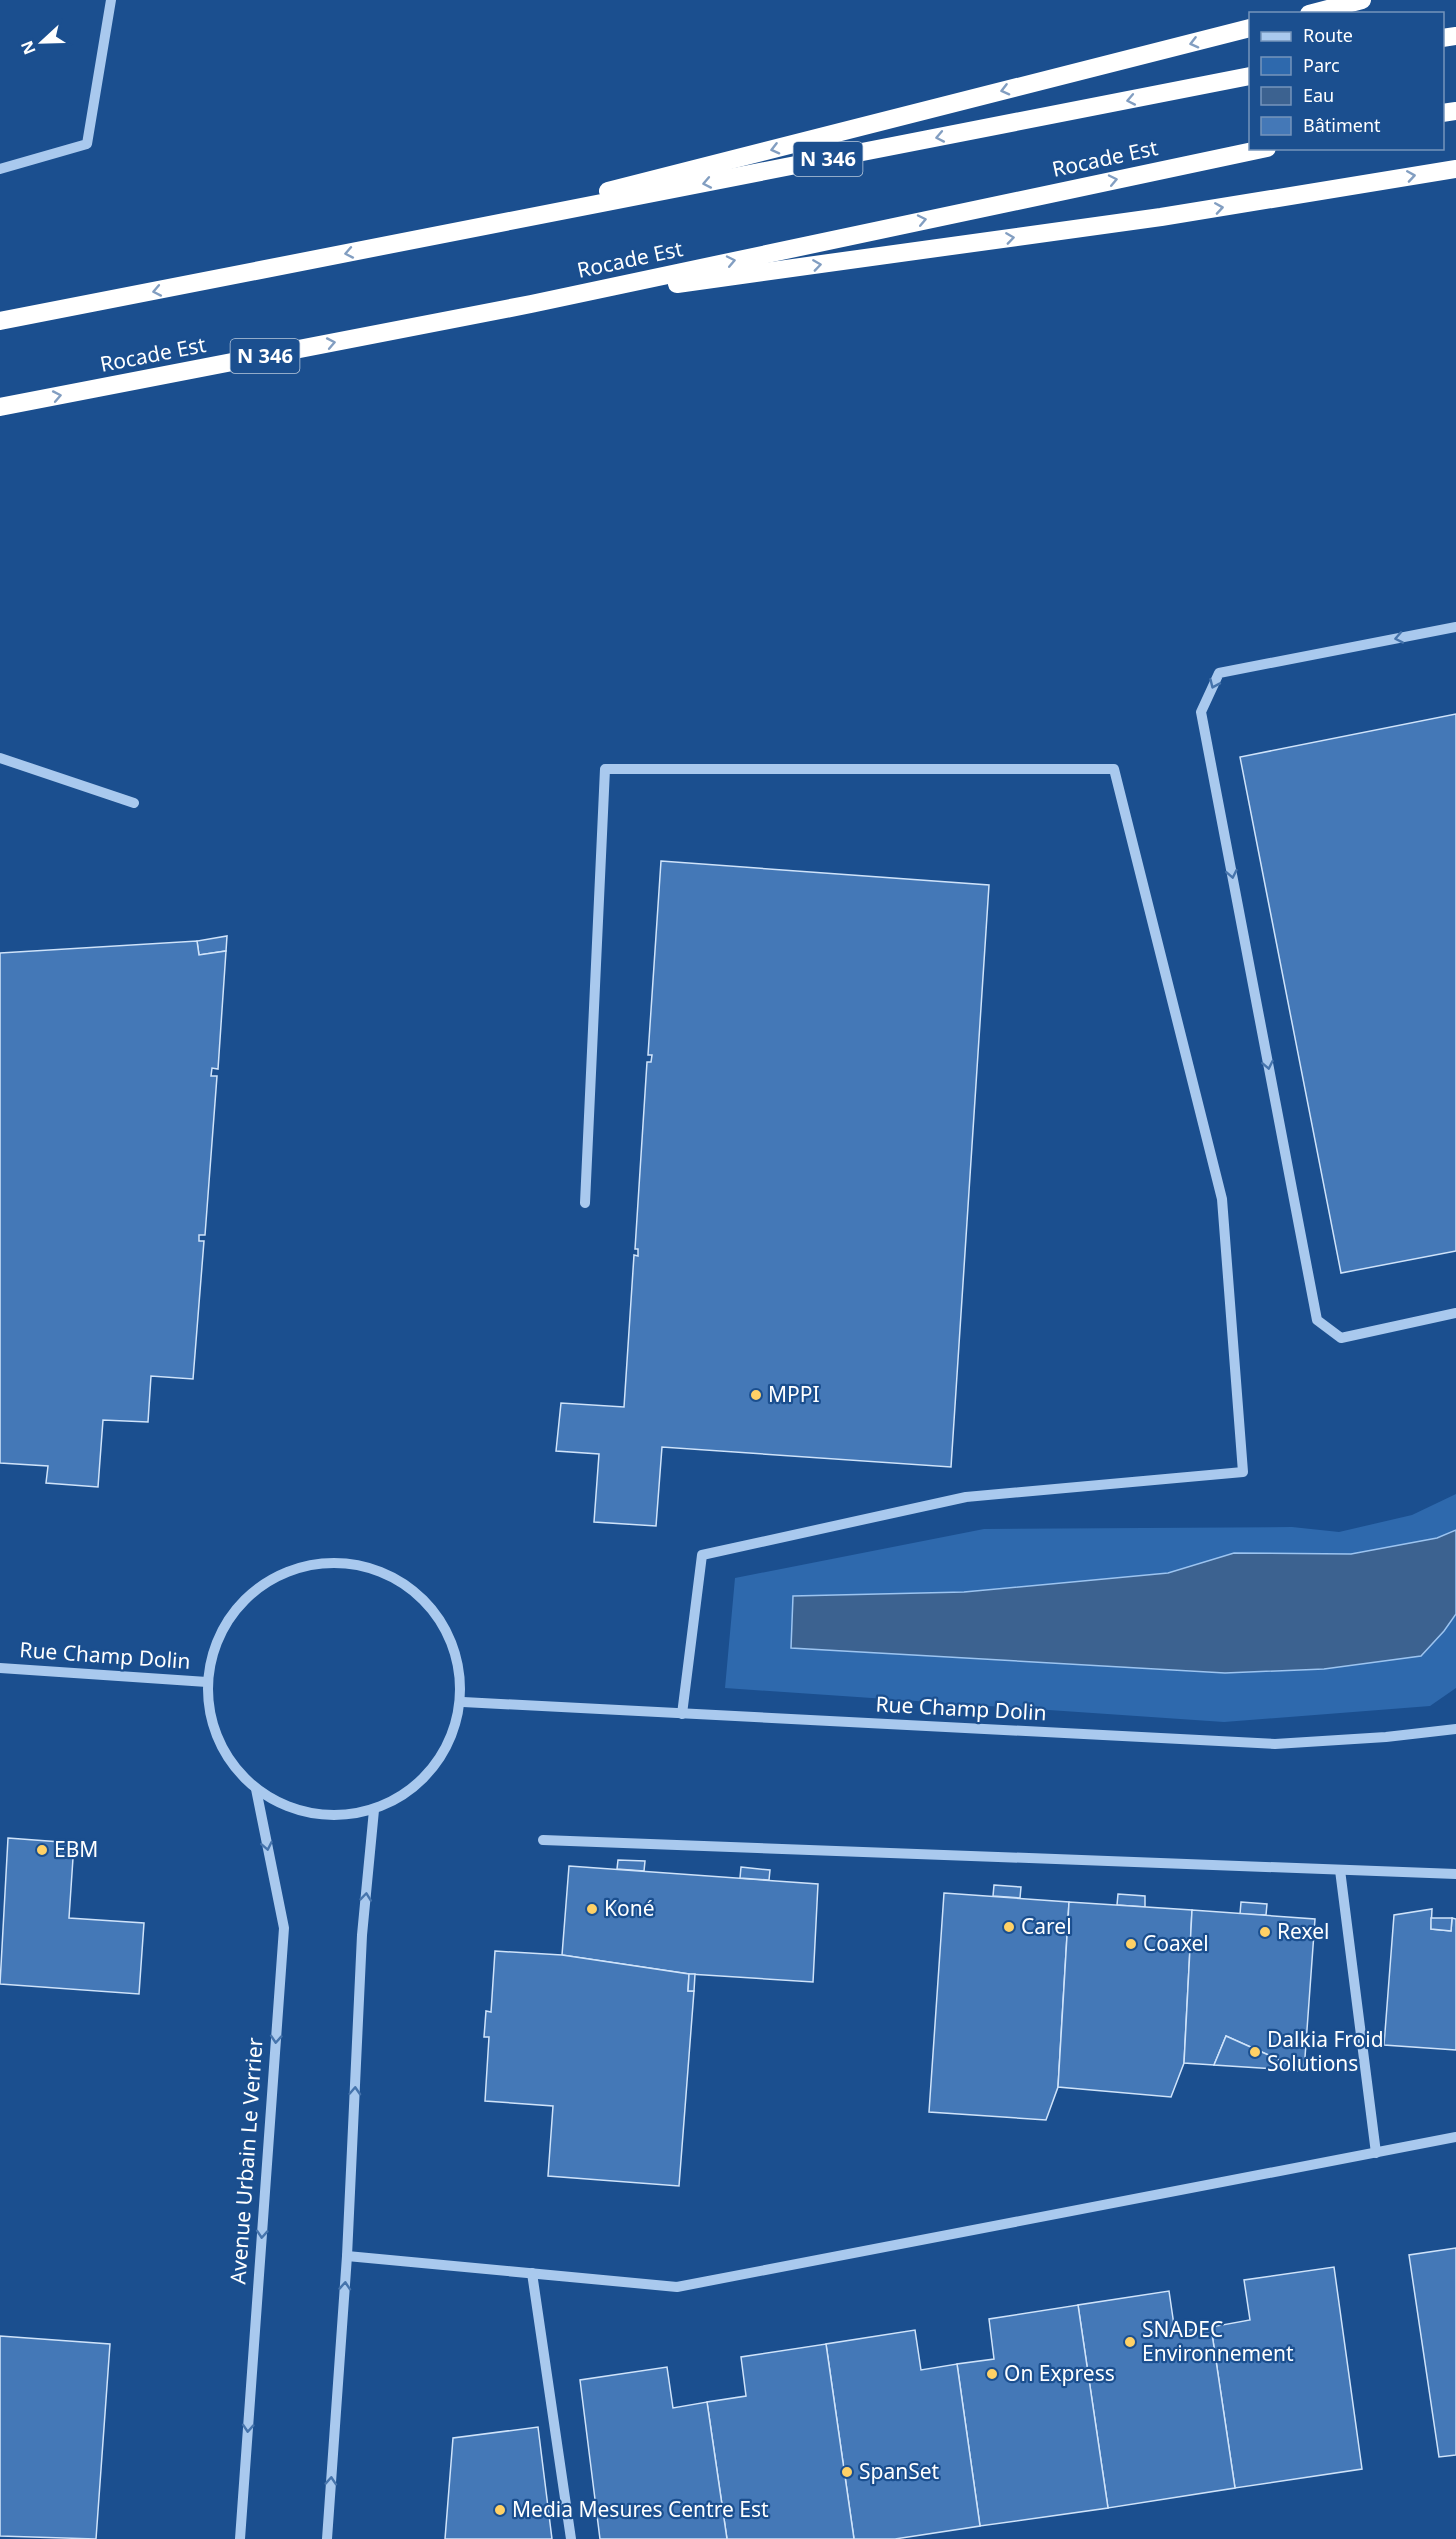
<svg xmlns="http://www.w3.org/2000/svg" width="1456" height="2539" viewBox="0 0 1456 2539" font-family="'Noto Sans',sans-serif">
  <rect width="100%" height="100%" fill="#1b4f8f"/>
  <polygon fill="#2e69ad" points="1456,1494 1456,1688 1430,1706 1224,1722 725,1688 735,1578 984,1529 1292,1527 1339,1532 1412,1515"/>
  <polygon fill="#3c6290" stroke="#9cc4f0" stroke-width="1.5" points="1456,1530 1456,1614 1444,1631 1421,1656 1324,1669 1225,1673 791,1648 793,1596 964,1592 1168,1573 1234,1553 1351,1554 1437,1538"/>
  <g fill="#4478b7" stroke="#cfe3fa" stroke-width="1.5">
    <polygon points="1456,714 1456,1251 1341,1273 1240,757"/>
    <polygon points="661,861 989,885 951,1467 662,1447 656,1526 594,1522 599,1454 556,1451 561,1403 624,1407 634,1255 638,1256 638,1249 635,1249 647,1062 651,1062 652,1055 648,1055"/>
    <polygon points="227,936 226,951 199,955 197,941"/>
    <polygon points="197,941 199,955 226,951 218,1069 212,1068 211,1076 217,1076 205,1235 199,1235 199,1241 204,1241 193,1379 151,1376 148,1422 103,1420 98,1487 46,1483 48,1466 0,1463 0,953"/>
    <polygon points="8,1838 74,1843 69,1918 144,1923 139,1994 0,1984"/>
    <polygon points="618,1860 645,1861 644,1871 617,1869"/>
    <polygon points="569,1866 818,1884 813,1982 689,1974 562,1955"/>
    <polygon points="741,1867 770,1870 769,1880 740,1878"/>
    <polygon points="994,1885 1021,1887 1020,1898 993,1896"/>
    <polygon points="944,1893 1069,1902 1058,2087 1046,2120 929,2112"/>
    <polygon points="1118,1894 1145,1896 1145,1907 1117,1905"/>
    <polygon points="1069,1902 1192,1910 1184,2063 1171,2097 1058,2087"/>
    <polygon points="1241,1902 1267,1904 1266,1915 1240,1914"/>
    <polygon points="1432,1909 1431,1929 1451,1931 1452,1918 1456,1919 1456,2050 1384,2045 1394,1915"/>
    <polygon points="1192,1910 1315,1919 1304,2071 1226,2036 1214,2065 1184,2063"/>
    <polygon points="1431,1918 1452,1918 1451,1931 1431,1929"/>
    <polygon points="495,1951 562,1955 689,1974 688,1991 694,1991 679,2186 548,2176 553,2106 485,2101 489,2037 484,2037 486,2011 491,2012"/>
    <polygon points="689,1974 695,1974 694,1991 688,1991"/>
    <polygon points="1226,2036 1304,2071 1214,2065"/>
    <polygon points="1456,2248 1456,2455 1439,2457 1409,2255"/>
    <polygon points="1334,2267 1362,2469 1235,2488 1211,2327 1250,2320 1244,2280"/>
    <polygon points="1169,2291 1175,2332 1211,2327 1235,2488 1108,2508 1078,2305"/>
    <polygon points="1078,2305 1108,2508 980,2526 957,2364 994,2359 989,2319"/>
    <polygon points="915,2330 921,2370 957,2364 980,2526 895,2539 854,2539 826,2344"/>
    <polygon points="0,2336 110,2344 96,2539 0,2536"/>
    <polygon points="826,2344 854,2539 727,2539 707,2402 746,2396 741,2357"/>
    <polygon points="667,2367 673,2408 707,2402 727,2539 600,2539 580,2380"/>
    <polygon points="538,2427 552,2539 445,2539 453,2438"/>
  </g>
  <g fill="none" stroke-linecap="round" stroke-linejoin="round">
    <g stroke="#a9c9ee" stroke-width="10">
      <polyline points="0,169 87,144 111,0"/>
      <polyline points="1456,627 1219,673 1201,712 1317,1320 1341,1338 1456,1313"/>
      <polyline points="0,758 134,803"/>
      <polyline points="585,1203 605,769 1114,769 1222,1199 1243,1472 966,1497 702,1555 682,1714"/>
      <circle cx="334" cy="1689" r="126"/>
      <polyline points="0,1668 207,1682"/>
      <polyline points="463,1702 1275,1744 1386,1737 1456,1729"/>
      <polyline points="543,1840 1456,1874"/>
      <polyline points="1340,1870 1376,2153"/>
      <polyline points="347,2256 677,2287 1456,2137"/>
      <polyline points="532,2273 571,2539"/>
      <polyline points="240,2539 284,1928 256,1789"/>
      <polyline points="327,2539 347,2256 362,1935 374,1810"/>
    </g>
    <g stroke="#fff" stroke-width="18">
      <polyline points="1309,14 1362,0"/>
      <polyline points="1442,38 1456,36"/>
      <polyline points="1442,113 1456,111"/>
      <polyline points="608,191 1250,28"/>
      <polyline points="677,284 1161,217 1456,169"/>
      <polyline points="0,321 1250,76"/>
      <polyline points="0,407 531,304 1267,148"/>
    </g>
  </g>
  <defs><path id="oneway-chevron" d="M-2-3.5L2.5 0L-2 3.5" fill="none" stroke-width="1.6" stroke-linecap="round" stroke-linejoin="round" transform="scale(1.5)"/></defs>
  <g stroke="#829ec1">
    <use href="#oneway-chevron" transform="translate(1194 43) rotate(166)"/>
    <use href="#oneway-chevron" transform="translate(1005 90) rotate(166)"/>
    <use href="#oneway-chevron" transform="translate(1131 100) rotate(169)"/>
    <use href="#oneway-chevron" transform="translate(940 137) rotate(169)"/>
    <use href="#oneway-chevron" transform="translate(775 149) rotate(166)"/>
    <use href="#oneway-chevron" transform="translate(1411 176) rotate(-9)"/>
    <use href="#oneway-chevron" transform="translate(1113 180) rotate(-12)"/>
    <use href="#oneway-chevron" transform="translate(707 183) rotate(169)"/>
    <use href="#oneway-chevron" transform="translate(1219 208) rotate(-9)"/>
    <use href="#oneway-chevron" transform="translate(922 220) rotate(-12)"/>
    <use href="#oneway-chevron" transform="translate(1010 238) rotate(-8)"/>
    <use href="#oneway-chevron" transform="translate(349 253) rotate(169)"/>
    <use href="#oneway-chevron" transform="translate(731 261) rotate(-12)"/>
    <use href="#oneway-chevron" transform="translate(817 265) rotate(-8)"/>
    <use href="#oneway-chevron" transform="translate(157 291) rotate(169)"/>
    <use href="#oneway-chevron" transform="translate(331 343) rotate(-11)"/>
    <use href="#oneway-chevron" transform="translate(57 396) rotate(-11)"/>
  </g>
  <g stroke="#4674ac">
    <use href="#oneway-chevron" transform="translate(1399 638) rotate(169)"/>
    <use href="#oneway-chevron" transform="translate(1214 684) rotate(114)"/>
    <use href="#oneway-chevron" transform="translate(1232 874) rotate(79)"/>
    <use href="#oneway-chevron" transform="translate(1268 1065) rotate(79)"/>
    <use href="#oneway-chevron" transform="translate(267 1846) rotate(79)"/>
    <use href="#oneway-chevron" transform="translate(366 1897) rotate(-84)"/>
    <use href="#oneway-chevron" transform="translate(276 2039) rotate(94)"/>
    <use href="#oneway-chevron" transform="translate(355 2091) rotate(-87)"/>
    <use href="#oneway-chevron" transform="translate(262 2234) rotate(94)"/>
    <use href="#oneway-chevron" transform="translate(345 2286) rotate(-86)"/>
    <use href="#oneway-chevron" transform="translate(248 2428) rotate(94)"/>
    <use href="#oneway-chevron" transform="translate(331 2481) rotate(-86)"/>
  </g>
  <g fill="#ffd166" stroke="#1b4f8f" stroke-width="2">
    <circle cx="756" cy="1395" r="6"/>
    <circle cx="42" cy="1850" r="6"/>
    <circle cx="592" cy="1909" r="6"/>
    <circle cx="1009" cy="1927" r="6"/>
    <circle cx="1265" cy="1932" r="6"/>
    <circle cx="1131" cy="1944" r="6"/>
    <circle cx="1255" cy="2052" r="6"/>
    <circle cx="1130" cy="2342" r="6"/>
    <circle cx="992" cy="2374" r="6"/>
    <circle cx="847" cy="2472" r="6"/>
    <circle cx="500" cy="2510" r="6"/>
  </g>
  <g text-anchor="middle" stroke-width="4.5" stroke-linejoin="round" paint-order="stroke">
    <g fill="#1b4f8f" stroke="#bbcadd" stroke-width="1.5">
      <rect x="793.5" y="142" width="69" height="34" rx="4.5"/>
      <rect x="230.5" y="339" width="69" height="34" rx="4.5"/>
    </g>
    <g font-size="20" font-weight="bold" fill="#fff">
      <text x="828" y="166">N 346</text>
      <text x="265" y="363">N 346</text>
    </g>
    <g font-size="21" fill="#fff" stroke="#1b4f8f">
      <text transform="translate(1105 159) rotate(-12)" y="7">Rocade Est</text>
      <text transform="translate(630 260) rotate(-12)" y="7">Rocade Est</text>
      <text transform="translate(153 355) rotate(-11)" y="7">Rocade Est</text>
      <text transform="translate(105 1656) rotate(4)" y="7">Rue Champ Dolin</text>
      <text transform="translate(961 1709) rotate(3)" y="7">Rue Champ Dolin</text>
      <text transform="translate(247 2161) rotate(-86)" y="7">Avenue Urbain Le Verrier</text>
    </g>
    <g font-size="21" fill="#fff" stroke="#1b4f8f" text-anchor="start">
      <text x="768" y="1402">MPPI</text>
      <text x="54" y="1857">EBM</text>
      <text x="604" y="1916">Koné</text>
      <text x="1021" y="1934">Carel</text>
      <text x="1277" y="1939">Rexel</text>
      <text x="1143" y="1951">Coaxel</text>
      <text x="1267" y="2047">Dalkia Froid<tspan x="1267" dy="24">Solutions</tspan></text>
      <text x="1142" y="2337">SNADEC<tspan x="1142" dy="24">Environnement</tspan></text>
      <text x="1004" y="2381">On Express</text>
      <text x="859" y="2479">SpanSet</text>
      <text x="512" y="2517">Media Mesures Centre Est</text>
    </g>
  </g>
  <rect x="1249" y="12" width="195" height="138" fill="#1b4f8f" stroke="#7695bc" stroke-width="1.5"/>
  <rect x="1261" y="32" width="30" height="9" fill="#a9c9ee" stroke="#7695bc" stroke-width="1.5"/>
  <text x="1303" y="42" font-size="18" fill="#ffffff">Route</text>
  <rect x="1261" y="57" width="30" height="18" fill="#2e69ad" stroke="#7695bc" stroke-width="1.5"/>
  <text x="1303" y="72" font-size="18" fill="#ffffff">Parc</text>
  <rect x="1261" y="87" width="30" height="18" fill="#3c6290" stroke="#7695bc" stroke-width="1.5"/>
  <text x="1303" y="102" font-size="18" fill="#ffffff">Eau</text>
  <rect x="1261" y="117" width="30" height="18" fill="#4478b7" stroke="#7695bc" stroke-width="1.5"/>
  <text x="1303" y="132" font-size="18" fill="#ffffff">Bâtiment</text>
  <g transform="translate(42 42) rotate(248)" stroke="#1b4f8f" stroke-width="4.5" paint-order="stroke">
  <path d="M0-4.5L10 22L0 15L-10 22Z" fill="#ffffff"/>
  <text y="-9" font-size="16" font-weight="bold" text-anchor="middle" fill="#ffffff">N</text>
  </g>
</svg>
